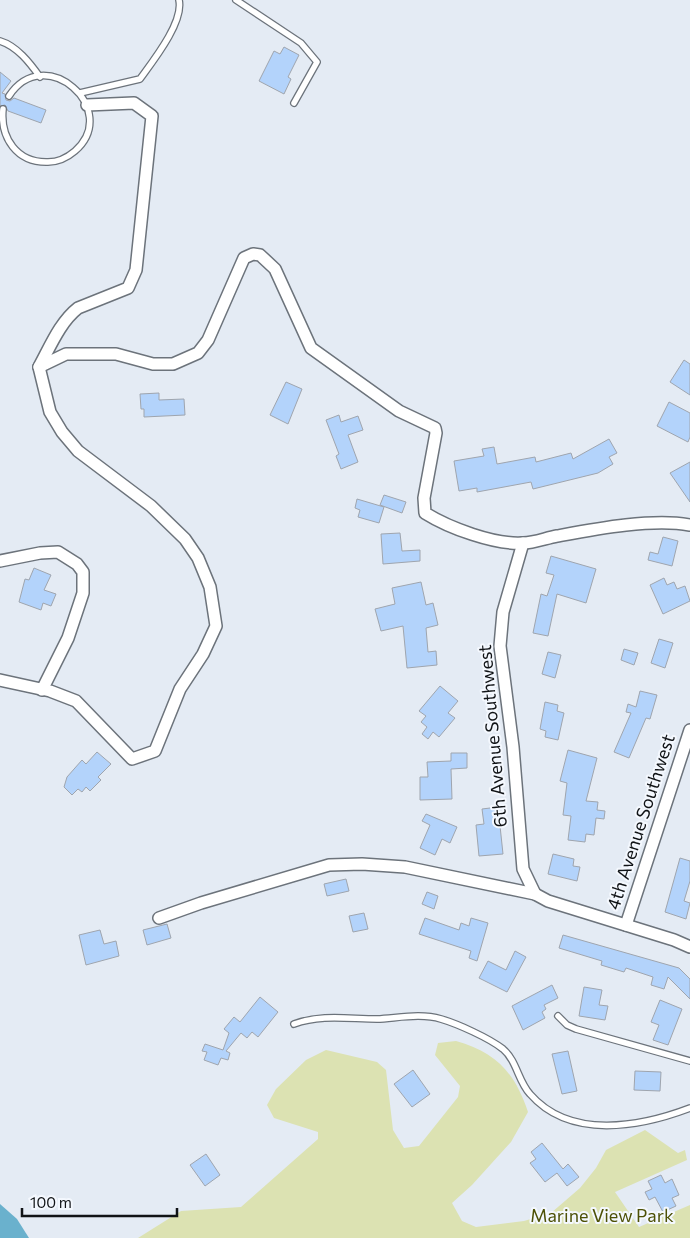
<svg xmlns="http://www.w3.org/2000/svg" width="690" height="1238" viewBox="0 0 690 1238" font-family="Commissioner,sans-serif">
  <rect width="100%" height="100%" fill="#e4ebf4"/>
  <path fill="#dce2b2" d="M456,1041C496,1052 515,1073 528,1112L511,1142L472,1185L452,1203L462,1221L476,1227L524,1221L551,1213L580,1188L596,1168L606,1150L645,1130L678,1153L685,1150L687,1160L615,1192L639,1227L690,1205V1238H138L181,1211L241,1207L318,1139V1132L274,1118L267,1105L276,1089L306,1060L326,1050L377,1062L386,1070L393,1130L404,1148L419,1146L458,1097L460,1086L435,1055L438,1043Z"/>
  <polygon fill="#6ab1cd" points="0,1204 17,1219 29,1238 0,1238"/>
  <g fill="#b3d3fb" stroke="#9fa5ae">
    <polygon points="284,47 299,55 288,77 291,79 284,94 259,81 274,51 280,54"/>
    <polygon points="0,72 11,81 2,93 5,94 6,100 10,101 14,98 46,110 41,123 8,111 5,105 0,106"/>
    <polygon points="684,360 690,364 690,395 670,382"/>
    <polygon points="286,382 302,389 288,424 270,415"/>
    <polygon points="159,393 159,400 184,399 185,415 144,417 144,409 141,409 140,394"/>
    <polygon points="669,402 690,413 690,437 688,442 657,426"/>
    <polygon points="339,415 341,422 358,416 363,430 348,435 358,462 341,469 336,456 339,454 326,420"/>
    <polygon points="609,439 617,453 609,457 613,464 598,473 533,489 531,482 477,492 477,488 459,491 454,461 484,456 482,449 494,447 497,464 535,457 536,462 571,453 573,459"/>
    <polygon points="690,462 690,502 670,473"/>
    <polygon points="384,495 406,502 402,513 380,505"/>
    <polygon points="357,499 384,507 379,523 358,517 360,510 355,508"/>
    <polygon points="400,533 402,551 420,550 420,561 383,564 381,534"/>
    <polygon points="663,537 678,541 672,566 648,560 650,552 658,554"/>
    <polygon points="551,556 596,569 586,603 557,594 548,636 533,633 541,594 547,596 554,575 546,573"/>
    <polygon points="34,568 51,575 44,590 56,594 51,606 43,603 41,610 19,602 25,579 29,580"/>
    <polygon points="664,578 667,585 674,582 677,589 685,586 690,601 663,614 650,585"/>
    <polygon points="421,582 426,605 433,603 438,625 426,628 428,652 436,651 437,665 407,668 403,626 381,631 375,609 395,604 392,588"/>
    <polygon points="659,639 673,643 665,668 651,663"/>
    <polygon points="624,649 638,653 634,665 621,660"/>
    <polygon points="548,652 561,655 555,678 542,674"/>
    <polygon points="440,686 458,701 448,713 455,718 439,737 433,732 428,739 422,734 427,727 421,722 426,716 419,711"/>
    <polygon points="640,691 657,695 650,719 646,718 629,758 614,752 631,713 626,712 628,704 636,707"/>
    <polygon points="545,702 558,705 557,711 564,713 558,740 545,737 546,731 540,729"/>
    <polygon points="568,750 597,758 586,801 598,802 597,810 605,811 604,819 596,818 594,835 586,834 585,842 568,840 571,816 563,815 567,783 560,781"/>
    <polygon points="97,752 111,764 98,777 101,780 90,791 86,787 82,792 78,789 72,795 64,787 67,777 82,760 86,764"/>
    <polygon points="451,753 467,753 467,768 451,769 452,799 420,800 420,777 428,777 427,762 451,761"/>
    <polygon points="498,807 503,854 479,856 476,825 484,824 482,809"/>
    <polygon points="426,814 457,827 450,843 442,839 435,855 420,848 430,825 422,821"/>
    <polygon points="553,854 574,859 573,866 580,867 577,881 548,874"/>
    <polygon points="680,858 690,861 690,881 684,901 690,903 686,919 665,912"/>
    <polygon points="346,879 349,891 327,896 324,884"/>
    <polygon points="427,892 438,896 434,909 422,904"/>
    <polygon points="364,913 368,929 353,932 349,916"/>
    <polygon points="425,918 459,930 461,923 469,926 471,918 488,923 477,961 469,958 471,951 419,934"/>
    <polygon points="167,924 171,938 147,945 143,930"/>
    <polygon points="100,930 104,944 116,941 119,956 86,965 79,935"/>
    <polygon points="563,935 679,968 690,979 690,999 668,977 664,989 651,985 653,977 626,968 624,972 601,965 602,961 559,948"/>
    <polygon points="515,951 526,957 507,992 479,978 488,961 506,970"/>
    <polygon points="552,985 558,998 544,1005 546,1009 542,1012 545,1018 523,1030 512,1006"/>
    <polygon points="584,987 602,990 599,1005 608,1006 605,1020 579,1016"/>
    <polygon points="260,997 278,1012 258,1037 252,1032 247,1038 241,1033 226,1051 230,1053 228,1060 221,1058 218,1065 204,1060 207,1052 202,1051 205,1044 223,1050 229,1033 224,1029 234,1017 240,1022"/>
    <polygon points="660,1000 682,1009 668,1045 653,1040 659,1025 651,1022"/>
    <polygon points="568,1051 577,1091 562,1094 552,1054"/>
    <polygon points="413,1070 430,1094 412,1107 394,1084"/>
    <polygon points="635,1071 661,1072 660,1091 634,1090"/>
    <polygon points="542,1143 563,1169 568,1164 579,1177 567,1186 557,1173 545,1182 530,1163 536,1159 531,1152"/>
    <polygon points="206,1154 220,1175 205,1186 190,1165"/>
    <polygon points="661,1175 665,1183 672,1179 679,1195 672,1198 676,1206 663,1212 655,1197 649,1200 645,1192 652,1189 648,1181"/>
  </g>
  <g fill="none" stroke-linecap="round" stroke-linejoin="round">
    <defs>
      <g id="service">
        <polyline points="236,0 301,43 317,62 294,103"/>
        <path d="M0,41C17,46 30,63 40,77"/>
        <path d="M80,93L140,79C153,61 184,22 179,0"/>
        <path d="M3,109C0,138 17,163 48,162C59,162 68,157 75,151C122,110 45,41 9,96"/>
        <polyline points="558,1016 567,1025 576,1029 690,1061"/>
        <path d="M294,1024C321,1014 349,1019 377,1019C398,1018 421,1013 441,1019C458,1024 489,1038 503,1049C517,1061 518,1081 530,1094C570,1140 640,1127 690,1108"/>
      </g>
      <g id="minor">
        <path d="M39,367L66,354H116L153,364H173L198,353L208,340L244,258L253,254L260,255L275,269L311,348L399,411L435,428L436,433L424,498L425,513C449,528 495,545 523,543C534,543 546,538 557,536C595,529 652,518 690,525"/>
        <polyline points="523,543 503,612 500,646 513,747 523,869 535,894"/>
        <polyline points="0,561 40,553 58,552 77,564 83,572 83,593 68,638 42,690"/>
        <path d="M0,680L50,691L76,701L132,759L155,751L180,689L203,654L216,626L210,587L198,558L185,539L151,506L78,451L62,432L50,412L39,367C50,347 60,322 78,308L128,288L136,270L152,116L134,103L87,105"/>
        <polyline points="159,918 201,903 329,865 362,864 405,867 535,894 548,901 674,940 690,947"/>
        <polyline points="626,925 690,730"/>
      </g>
    </defs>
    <use href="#service" stroke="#6c737b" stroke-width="8"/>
    <use href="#minor" stroke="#6c737b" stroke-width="14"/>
    <use href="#service" stroke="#fff" stroke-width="5.5"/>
    <use href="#minor" stroke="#fff" stroke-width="11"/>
  </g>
  <g text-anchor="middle" stroke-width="4" stroke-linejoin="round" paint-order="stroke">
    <g font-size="18" fill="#101316" stroke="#f4f8fe">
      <text transform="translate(493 736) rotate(-95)" y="6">6th Avenue Southwest</text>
      <text transform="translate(641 822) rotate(-72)" y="6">4th Avenue Southwest</text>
    </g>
    <g font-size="18" fill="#4d5107" stroke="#f4f8fe">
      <text x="602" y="1222">Marine View Park</text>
    </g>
  </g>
  <path d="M22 1208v8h155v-8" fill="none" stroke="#101316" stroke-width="2.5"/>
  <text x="30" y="1208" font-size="15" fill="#101316" stroke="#f4f8fe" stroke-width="4" paint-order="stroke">100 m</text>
</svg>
